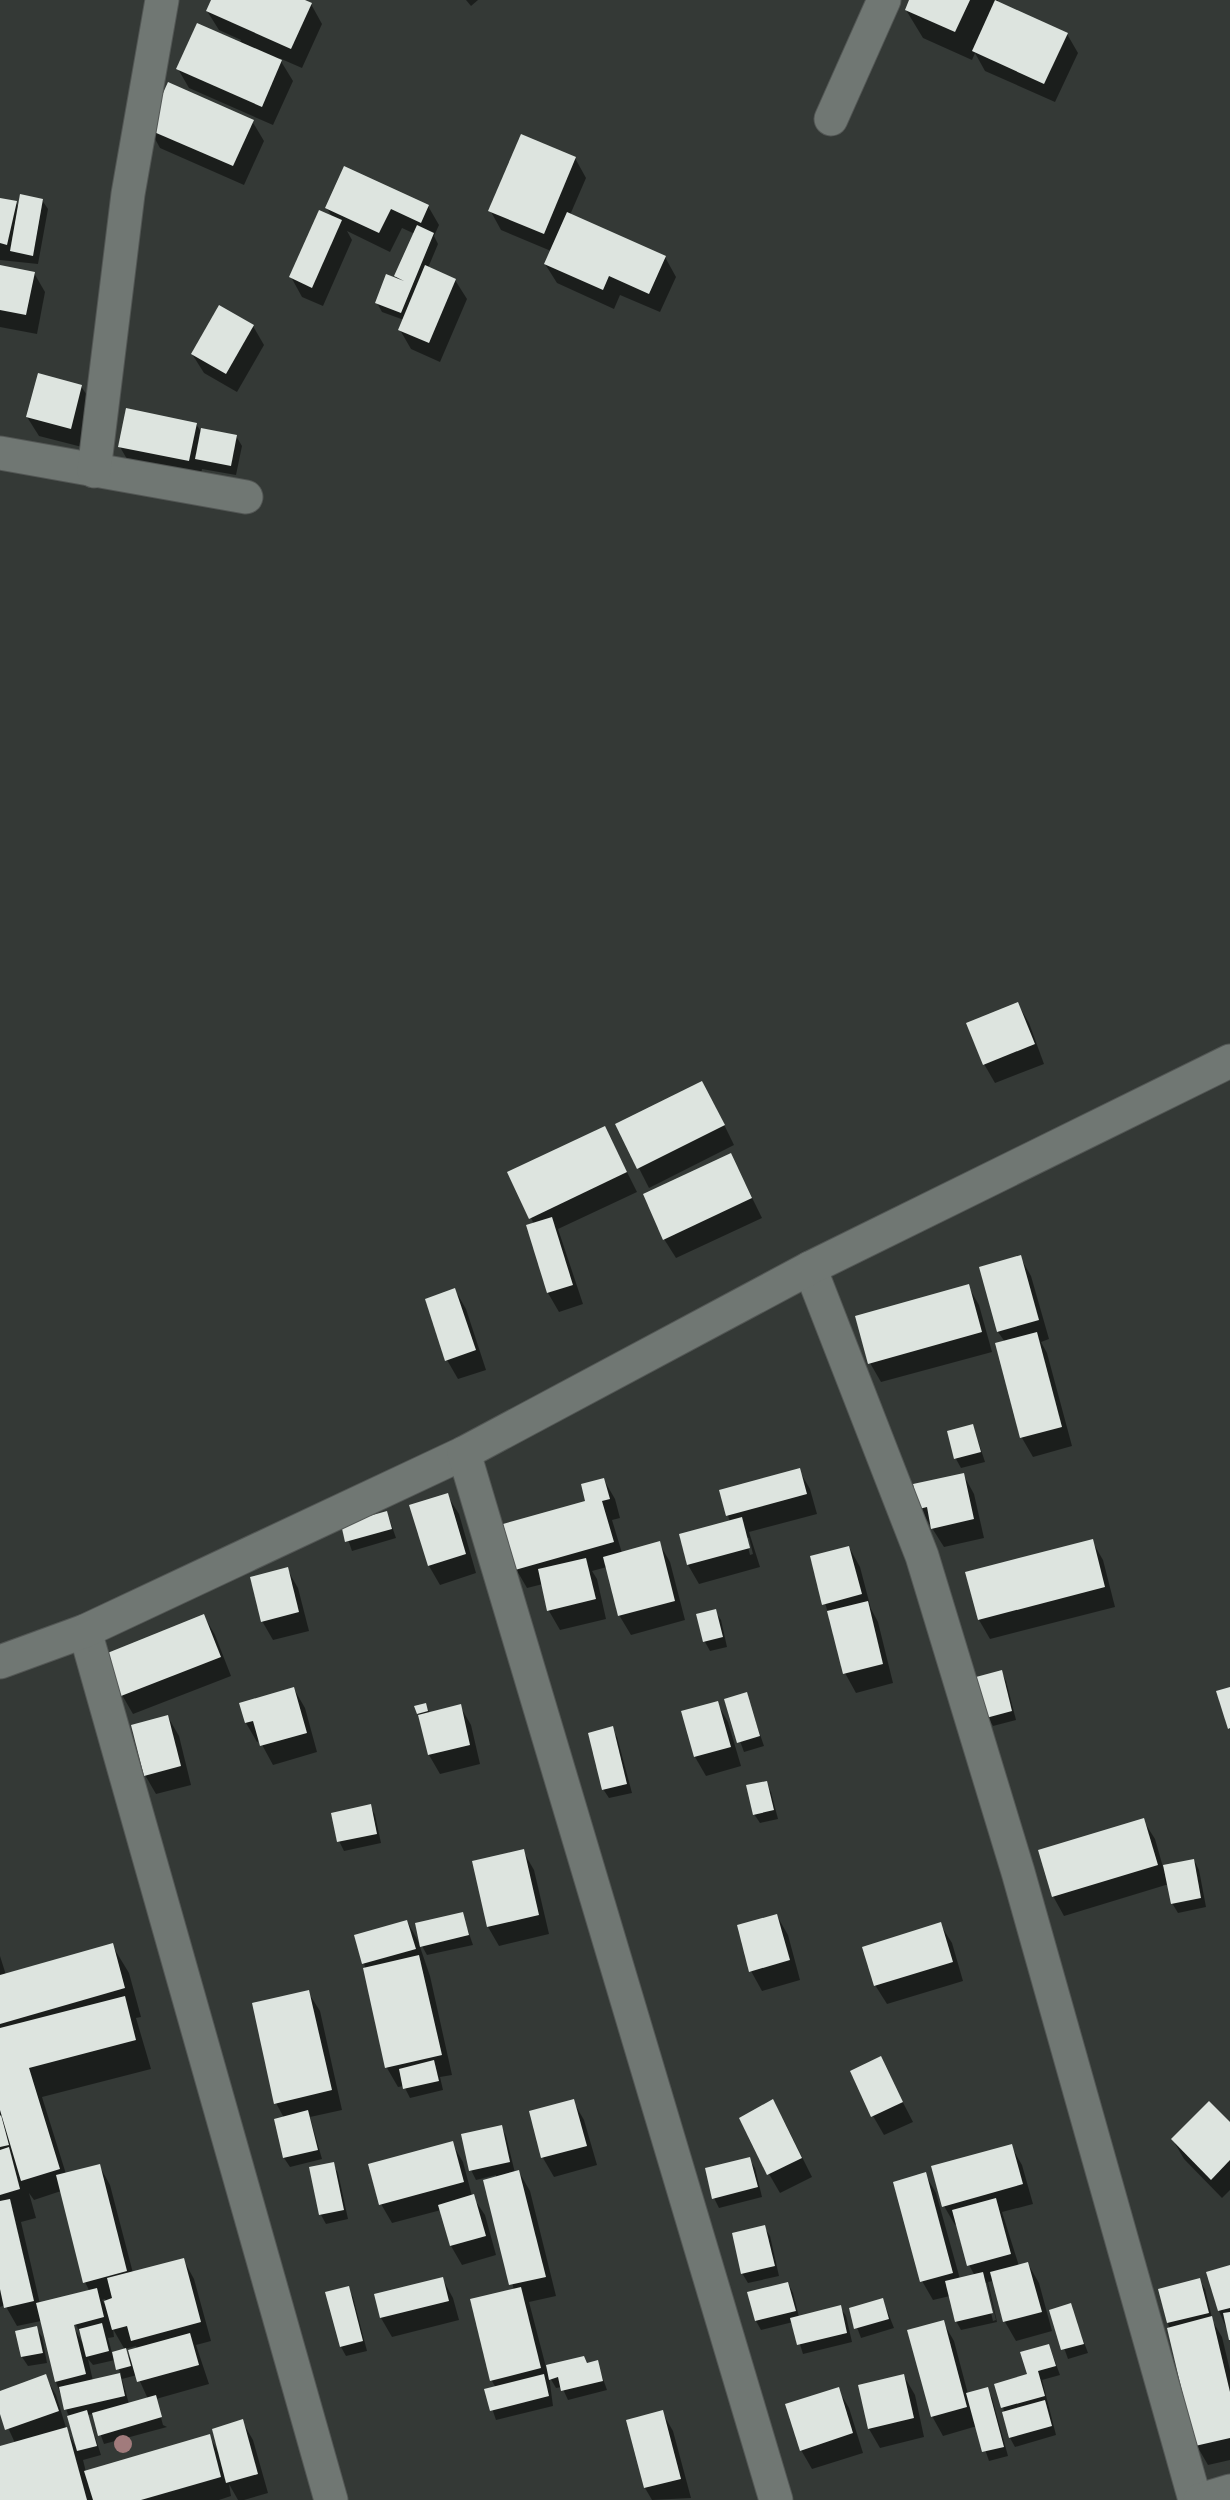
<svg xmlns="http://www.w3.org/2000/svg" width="1230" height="2500" viewBox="0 0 1230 2500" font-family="'Space Grotesk',sans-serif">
  <rect width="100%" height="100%" fill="#343936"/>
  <g fill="#0007" fill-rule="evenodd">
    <polygon points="212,0 301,0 311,4 322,24 302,68 279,58 293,81 273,125 189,88 178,69 240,43 241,40 219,30 207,11"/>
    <polygon points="466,0 478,0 471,6"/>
    <polygon points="911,0 998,0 997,3 1067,34 1078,53 1055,102 985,71 975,53 972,60 923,38 906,10"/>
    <polygon points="252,121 264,141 244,185 160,148 149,128"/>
    <polygon points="575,158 586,178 570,215 665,257 676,277 660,312 620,295 614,309 557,283 545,264 551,251 501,230 490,210"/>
    <polygon points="0,199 16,203 19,208 42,200 48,209 38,264 0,260"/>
    <polygon points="428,206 439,225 434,236 438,244 428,268 455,280 467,299 440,362 411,349 400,330 404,320 382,312 377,303 395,279 415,234 402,228 390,252 347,231 352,240 323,306 302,297 291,277 332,217 327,208"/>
    <polygon points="0,267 34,273 45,292 37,334 0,327"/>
    <polygon points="253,326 264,345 237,392 204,373 192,354"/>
    <polygon points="81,386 93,405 82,447 39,436 27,417"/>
    <polygon points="196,424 202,433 236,436 242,446 236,475 202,469 200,480 131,466 120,447"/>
    <polygon points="1018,1004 1029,1023 1044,1064 995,1083 984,1064"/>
    <polygon points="713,1102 734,1145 649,1188 617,1125"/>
    <polygon points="605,1128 637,1192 558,1229 583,1304 559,1312 548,1293 528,1226 534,1224 531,1218"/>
    <polygon points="731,1155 762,1218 676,1258 664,1239"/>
    <polygon points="1020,1257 1031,1276 1049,1339 1041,1342 1047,1353 1072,1446 1033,1457 1022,1438 997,1344 1005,1342 998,1332"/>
    <polygon points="968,1286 979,1305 992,1352 881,1382 870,1363"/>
    <polygon points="455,1290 466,1309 486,1370 458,1379 447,1360"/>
    <polygon points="973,1425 985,1462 961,1468 956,1459 949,1432"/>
    <path d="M799,1470L810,1489L817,1514L749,1532L760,1567L699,1584L688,1565L730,1522L720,1491ZM746,1538H749L753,1554L750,1555Z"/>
    <polygon points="963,1474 974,1494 984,1538 944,1547 920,1509"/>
    <polygon points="604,1480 615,1499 620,1518 612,1520 622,1553 659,1543 670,1562 685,1620 631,1635 619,1615 607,1567 592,1571 597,1579 606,1619 560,1630 549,1611 543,1584 527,1588 516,1569 587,1502"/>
    <polygon points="447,1495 459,1514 476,1573 440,1585 429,1566 411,1506"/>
    <polygon points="387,1512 396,1538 352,1551 343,1525"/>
    <polygon points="1092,1541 1103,1560 1115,1607 990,1639 979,1620 967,1573"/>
    <polygon points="849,1547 860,1567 871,1609 878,1622 893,1683 856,1693 845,1673 812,1557"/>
    <polygon points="287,1569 298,1588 309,1631 273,1640 262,1621"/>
    <polygon points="715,1611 721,1620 727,1647 710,1651 705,1642 698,1615"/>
    <polygon points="204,1616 215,1635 231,1676 133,1714 122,1695"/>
    <polygon points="1001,1672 1006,1681 1016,1720 993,1726 988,1717"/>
    <polygon points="294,1689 305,1708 317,1752 273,1765 260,1741 257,1742 246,1723"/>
    <polygon points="746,1694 764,1746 744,1752 725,1700"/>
    <polygon points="717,1703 728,1722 741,1766 706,1776 695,1757"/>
    <polygon points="425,1705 430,1713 460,1706 471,1725 480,1764 440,1774 429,1755 418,1713"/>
    <polygon points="168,1717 179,1736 191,1785 156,1794 145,1775"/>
    <polygon points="612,1728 617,1737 632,1793 609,1798 603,1789"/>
    <polygon points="766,1782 771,1792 778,1819 760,1823 754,1814"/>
    <polygon points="370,1805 375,1815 381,1843 344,1851 339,1841"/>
    <polygon points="1143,1820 1155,1839 1163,1867 1194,1860 1199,1870 1206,1907 1178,1913 1172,1903 1169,1884 1064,1916 1053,1896"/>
    <polygon points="523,1851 534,1870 549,1934 499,1946 488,1927"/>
    <polygon points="462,1914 473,1945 427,1955 422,1946"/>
    <polygon points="777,1916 788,1935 800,1980 762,1991 751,1971"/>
    <polygon points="407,1921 418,1941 430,1976 452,2075 440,2077 443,2090 410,2098 404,2086 398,2087 387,2068 364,1963"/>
    <polygon points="940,1924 952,1943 963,1981 887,2004 875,1985"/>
    <path d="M112,1945L129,1973L141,2017L136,2018L151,2069L42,2097L66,2174L99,2165L110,2185L133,2273L183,2259L194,2279L211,2341L196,2345L209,2384L156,2399L163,2425L167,2427L104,2444L93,2414L88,2415L101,2455L83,2460L86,2472L209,2436L219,2453L242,2421L253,2440L268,2493L244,2500H238L229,2484L231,2496L219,2500H0V2448L15,2443L0,2410V2392L45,2376L56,2395L67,2431L76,2447L69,2417L56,2382L41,2321L17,2326L5,2305L0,2307V1956L6,1975ZM61,2191L85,2282L90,2292L40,2304L21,2222L36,2218L29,2193L34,2200ZM105,2299L108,2308H107L102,2300ZM72,2318L82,2336V2342L69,2319ZM113,2329L125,2350L112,2353L108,2338L114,2337ZM136,2346L137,2349L131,2360L125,2349ZM88,2359L93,2365L115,2360L121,2374L93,2381ZM137,2375L148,2399L129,2404L122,2379Z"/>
    <polygon points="308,1992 320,2011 342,2110 310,2117 322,2159 290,2167 284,2158 276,2120 284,2118 276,2103"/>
    <polygon points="880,2058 913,2122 884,2135 873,2116"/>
    <polygon points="573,2101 584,2120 597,2165 554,2177 543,2158 531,2112"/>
    <polygon points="784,2121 812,2177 780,2193 769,2174"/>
    <polygon points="1230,2124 1230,2190 1222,2198 1184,2159 1173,2140"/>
    <polygon points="501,2126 506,2136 515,2173 519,2172 530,2191 556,2296 529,2302 546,2367 584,2357 588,2364 597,2362 607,2390 568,2400 562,2387 556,2388 549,2376 553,2406 496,2420 486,2391 496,2388 492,2381 472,2301 514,2290 485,2181 496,2178 496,2175 476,2180 471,2170"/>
    <polygon points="452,2143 463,2162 472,2196 485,2215 496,2255 462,2265 451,2246 441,2210 392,2223 381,2204"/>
    <path d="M1011,2146L1022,2165L1033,2204L1002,2212L1019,2266L1028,2264L1039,2283L1052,2331L1016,2341L1005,2322L993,2281L988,2282L997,2322L961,2330L956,2321L950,2296L933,2300L922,2281L925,2174L936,2193L960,2279L975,2276L969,2265L957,2224L955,2225L944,2206ZM984,2283H987L996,2320L993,2321Z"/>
    <polygon points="749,2159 755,2168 762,2197 719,2208 714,2198"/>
    <polygon points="333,2164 338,2173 348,2219 326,2224 321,2215 311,2169"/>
    <polygon points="764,2227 770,2236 779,2276 748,2283 742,2273"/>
    <polygon points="1230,2266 1230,2337 1219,2311"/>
    <polygon points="442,2278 453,2298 459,2320 392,2337 381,2318 376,2295"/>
    <polygon points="1199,2280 1205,2289 1213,2322 1222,2337 1230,2370 1230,2460 1208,2465 1197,2446 1168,2323"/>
    <polygon points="788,2283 793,2293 799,2317 840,2307 846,2316 852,2342 803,2354 793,2322 761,2330 756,2321 749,2293"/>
    <polygon points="348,2288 353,2297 367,2351 346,2356 341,2347"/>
    <polygon points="883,2300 894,2328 861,2338 850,2309"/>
    <polygon points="1070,2305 1088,2353 1068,2359 1051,2311"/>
    <polygon points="943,2322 954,2341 968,2394 987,2389 992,2398 1008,2456 989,2461 977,2426 943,2436 932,2416"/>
    <polygon points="36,2328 42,2337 47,2363 28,2366 22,2357 17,2332"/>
    <polygon points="1049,2345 1060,2375 1042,2380 1056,2435 1015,2447 1010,2438 1003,2407"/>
    <polygon points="904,2376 915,2395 924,2437 880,2448 869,2429"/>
    <polygon points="838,2389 849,2408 863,2453 812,2469 801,2450"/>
    <polygon points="662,2412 673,2431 691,2498 652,2500 645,2488 628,2421"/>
  </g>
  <g fill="#dde4df">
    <polygon points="211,0 305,0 312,3 291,49 206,11"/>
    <polygon points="909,0 970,0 955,32 905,10"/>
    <polygon points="995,0 1068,33 1044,84 972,51"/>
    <polygon points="197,23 282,60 262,107 176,69"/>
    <polygon points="168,82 254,120 233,166 147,129"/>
    <polygon points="521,134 576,157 544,234 488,211"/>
    <polygon points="344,166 429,205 421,223 391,209 379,233 325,208"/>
    <polygon points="20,194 43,199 33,256 10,251"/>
    <polygon points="0,198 17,201 7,245 0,243"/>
    <polygon points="319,210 342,220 312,288 289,277"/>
    <polygon points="567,212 666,256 649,294 609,276 603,290 544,264"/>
    <polygon points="417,225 434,233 401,313 375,303 386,274 404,281 394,276"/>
    <polygon points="0,265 35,272 26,315 0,310"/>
    <polygon points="425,265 456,279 429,343 398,330"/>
    <polygon points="219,305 254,325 226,374 191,354"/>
    <polygon points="38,373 82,385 71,429 26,417"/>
    <polygon points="126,408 197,423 189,461 118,447"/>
    <polygon points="201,428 237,435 231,466 195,459"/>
    <polygon points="1018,1002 1035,1044 983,1065 966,1023"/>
    <polygon points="702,1081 725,1125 637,1169 615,1124"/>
    <polygon points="605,1126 627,1172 529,1219 507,1172"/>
    <polygon points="731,1153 752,1198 663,1240 643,1194"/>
    <polygon points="552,1217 573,1285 547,1293 526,1225"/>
    <polygon points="1021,1255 1039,1320 997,1332 979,1267"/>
    <polygon points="969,1284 982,1332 868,1364 855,1316"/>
    <polygon points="455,1288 476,1350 445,1361 425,1299"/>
    <polygon points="1037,1332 1062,1427 1020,1438 995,1343"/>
    <polygon points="973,1424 981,1452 954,1459 947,1431"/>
    <polygon points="800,1468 807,1494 726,1516 719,1490"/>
    <polygon points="964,1473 974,1519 931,1529 927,1507 919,1509 913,1484"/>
    <polygon points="604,1478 610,1499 602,1501 614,1542 515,1570 503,1524 585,1501 581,1484"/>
    <polygon points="448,1493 466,1554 428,1566 409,1505"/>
    <polygon points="387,1511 392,1529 345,1542 341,1524"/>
    <polygon points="742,1517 750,1548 687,1565 679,1534"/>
    <polygon points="1093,1539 1105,1587 978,1620 965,1572"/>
    <polygon points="660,1541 675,1601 618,1616 603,1557"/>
    <polygon points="849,1546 862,1594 822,1605 810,1556"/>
    <polygon points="586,1558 596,1599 547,1611 538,1569"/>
    <polygon points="288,1567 299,1612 261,1622 250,1577"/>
    <polygon points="868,1601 883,1664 843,1674 827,1611"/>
    <polygon points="716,1609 723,1637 703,1642 696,1614"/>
    <polygon points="204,1614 221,1657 121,1696 105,1654"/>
    <polygon points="1002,1670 1012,1711 986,1718 976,1677"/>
    <polygon points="294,1687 307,1733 260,1746 253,1721 245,1723 239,1703"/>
    <polygon points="1230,1687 1230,1728 1228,1729 1216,1691"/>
    <polygon points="747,1692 760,1736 737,1743 724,1699"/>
    <polygon points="718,1701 731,1747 694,1757 681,1711"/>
    <polygon points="426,1703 428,1711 417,1714 414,1706"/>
    <polygon points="461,1704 470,1745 428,1755 418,1715"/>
    <polygon points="168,1715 181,1766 144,1776 131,1725"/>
    <polygon points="613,1726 627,1784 602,1790 588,1733"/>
    <polygon points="767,1781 774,1810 753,1815 746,1785"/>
    <polygon points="371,1804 377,1834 337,1842 331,1813"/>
    <polygon points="1144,1818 1158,1865 1052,1897 1038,1850"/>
    <polygon points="524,1849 539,1915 487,1927 472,1861"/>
    <polygon points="1194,1859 1201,1898 1171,1904 1163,1865"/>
    <polygon points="463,1912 469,1935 420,1947 415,1923"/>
    <polygon points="777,1914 790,1960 749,1972 737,1925"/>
    <polygon points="407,1920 416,1949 362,1964 354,1935"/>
    <polygon points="941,1922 953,1962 874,1986 862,1947"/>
    <polygon points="113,1943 125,1988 0,2024 0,1975"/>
    <polygon points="419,1955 442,2055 385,2068 363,1968"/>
    <polygon points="309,1990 332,2090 274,2104 252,2003"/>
    <polygon points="125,1996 136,2040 29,2068 60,2169 21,2181 0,2110 0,2028"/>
    <polygon points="881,2056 903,2102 871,2117 850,2071"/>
    <polygon points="434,2060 439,2081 403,2089 399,2069"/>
    <polygon points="574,2099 587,2146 541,2158 529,2111"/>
    <polygon points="773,2099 802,2158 767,2175 739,2118"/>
    <polygon points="1209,2101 1230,2122 1230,2160 1211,2180 1171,2139"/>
    <polygon points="308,2110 318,2150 283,2158 274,2119"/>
    <polygon points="1,2115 9,2145 0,2147 0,2116"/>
    <polygon points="502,2125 510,2162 469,2171 461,2134"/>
    <polygon points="453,2141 464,2182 379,2205 368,2164"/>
    <polygon points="1012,2144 1023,2184 942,2207 931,2166"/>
    <polygon points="9,2147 20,2189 0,2195 0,2150"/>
    <polygon points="750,2157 758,2187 712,2199 705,2168"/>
    <polygon points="334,2162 344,2210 319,2215 309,2167"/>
    <polygon points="100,2164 127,2271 83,2283 56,2175"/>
    <polygon points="519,2170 546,2277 509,2285 483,2180"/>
    <polygon points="926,2172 953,2273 920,2282 893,2182"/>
    <polygon points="474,2194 486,2236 450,2246 438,2205"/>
    <polygon points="996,2198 1011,2254 967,2266 952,2210"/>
    <polygon points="10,2199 34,2301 4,2308 0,2289 0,2201"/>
    <polygon points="765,2225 775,2266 741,2274 732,2233"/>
    <polygon points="184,2258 201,2322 131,2341 127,2326 112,2330 104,2301 112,2298 107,2278"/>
    <polygon points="1028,2262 1042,2312 1003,2322 990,2272"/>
    <polygon points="1230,2265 1230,2308 1218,2311 1206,2272"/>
    <polygon points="983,2272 993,2313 955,2322 945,2281"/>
    <polygon points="443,2277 449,2301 380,2318 374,2294"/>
    <polygon points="1200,2278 1209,2313 1167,2323 1158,2289"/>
    <polygon points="788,2282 796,2311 755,2321 747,2292"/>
    <polygon points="349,2286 363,2341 340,2347 325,2292"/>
    <polygon points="521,2287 541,2368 490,2381 470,2299"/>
    <polygon points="97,2288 104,2317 74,2325 86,2374 55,2382 36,2303"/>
    <polygon points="883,2298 889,2319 854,2329 849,2308"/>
    <polygon points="1071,2303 1084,2344 1061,2350 1049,2310"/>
    <polygon points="841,2305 847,2333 797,2345 790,2318"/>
    <polygon points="1230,2312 1230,2340 1229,2340 1223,2313"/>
    <polygon points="1212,2316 1230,2392 1230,2438 1195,2446 1167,2328"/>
    <polygon points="944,2320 967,2407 931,2417 907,2330"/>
    <polygon points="102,2323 109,2351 86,2357 79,2329"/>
    <polygon points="37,2326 43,2353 21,2357 15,2331"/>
    <polygon points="190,2333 199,2365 137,2382 128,2350"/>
    <polygon points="1049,2344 1056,2366 1038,2371 1045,2396 1001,2408 994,2384 1027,2374 1020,2352"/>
    <polygon points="126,2348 131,2366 116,2370 112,2352"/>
    <polygon points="584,2356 587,2363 598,2360 603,2381 561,2391 558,2377 549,2380 546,2365"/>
    <polygon points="120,2373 125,2396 64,2410 59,2387"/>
    <polygon points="46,2374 59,2411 5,2430 0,2414 0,2391"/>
    <polygon points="544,2374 549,2396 490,2411 484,2389"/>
    <polygon points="904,2374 914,2418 868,2429 858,2385"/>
    <polygon points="839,2387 853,2433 800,2451 785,2404"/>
    <polygon points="988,2387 1004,2447 982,2452 966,2393"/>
    <polygon points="156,2395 162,2417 98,2436 92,2413"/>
    <polygon points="1045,2400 1052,2426 1009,2438 1002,2412"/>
    <polygon points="87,2410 97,2446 77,2451 67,2416"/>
    <polygon points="663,2410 681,2479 644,2488 626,2420"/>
    <polygon points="243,2419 258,2474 226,2483 212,2429"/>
    <polygon points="67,2427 87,2500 0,2500 0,2446"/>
    <polygon points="210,2434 221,2477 141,2500 93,2500 84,2471"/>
  </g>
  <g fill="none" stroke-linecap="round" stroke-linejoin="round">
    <defs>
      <g id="minor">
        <polyline points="831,119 884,0"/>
        <polyline points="0,453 246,497"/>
        <polyline points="94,471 128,194 162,0"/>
        <polyline points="810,1268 922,1556 1018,1872 1195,2500"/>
        <polyline points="85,1631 331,2500"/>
        <polyline points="0,1662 85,1631 464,1453"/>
        <polyline points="776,2500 464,1453 810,1268 1230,1061"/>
        <polyline points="1200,2500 1230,2491"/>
      </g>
    </defs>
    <use href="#minor" stroke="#535755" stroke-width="35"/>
    <use href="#minor" stroke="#707773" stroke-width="33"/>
  </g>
  <circle fill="#a17b7c" cx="123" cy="2444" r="9"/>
</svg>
